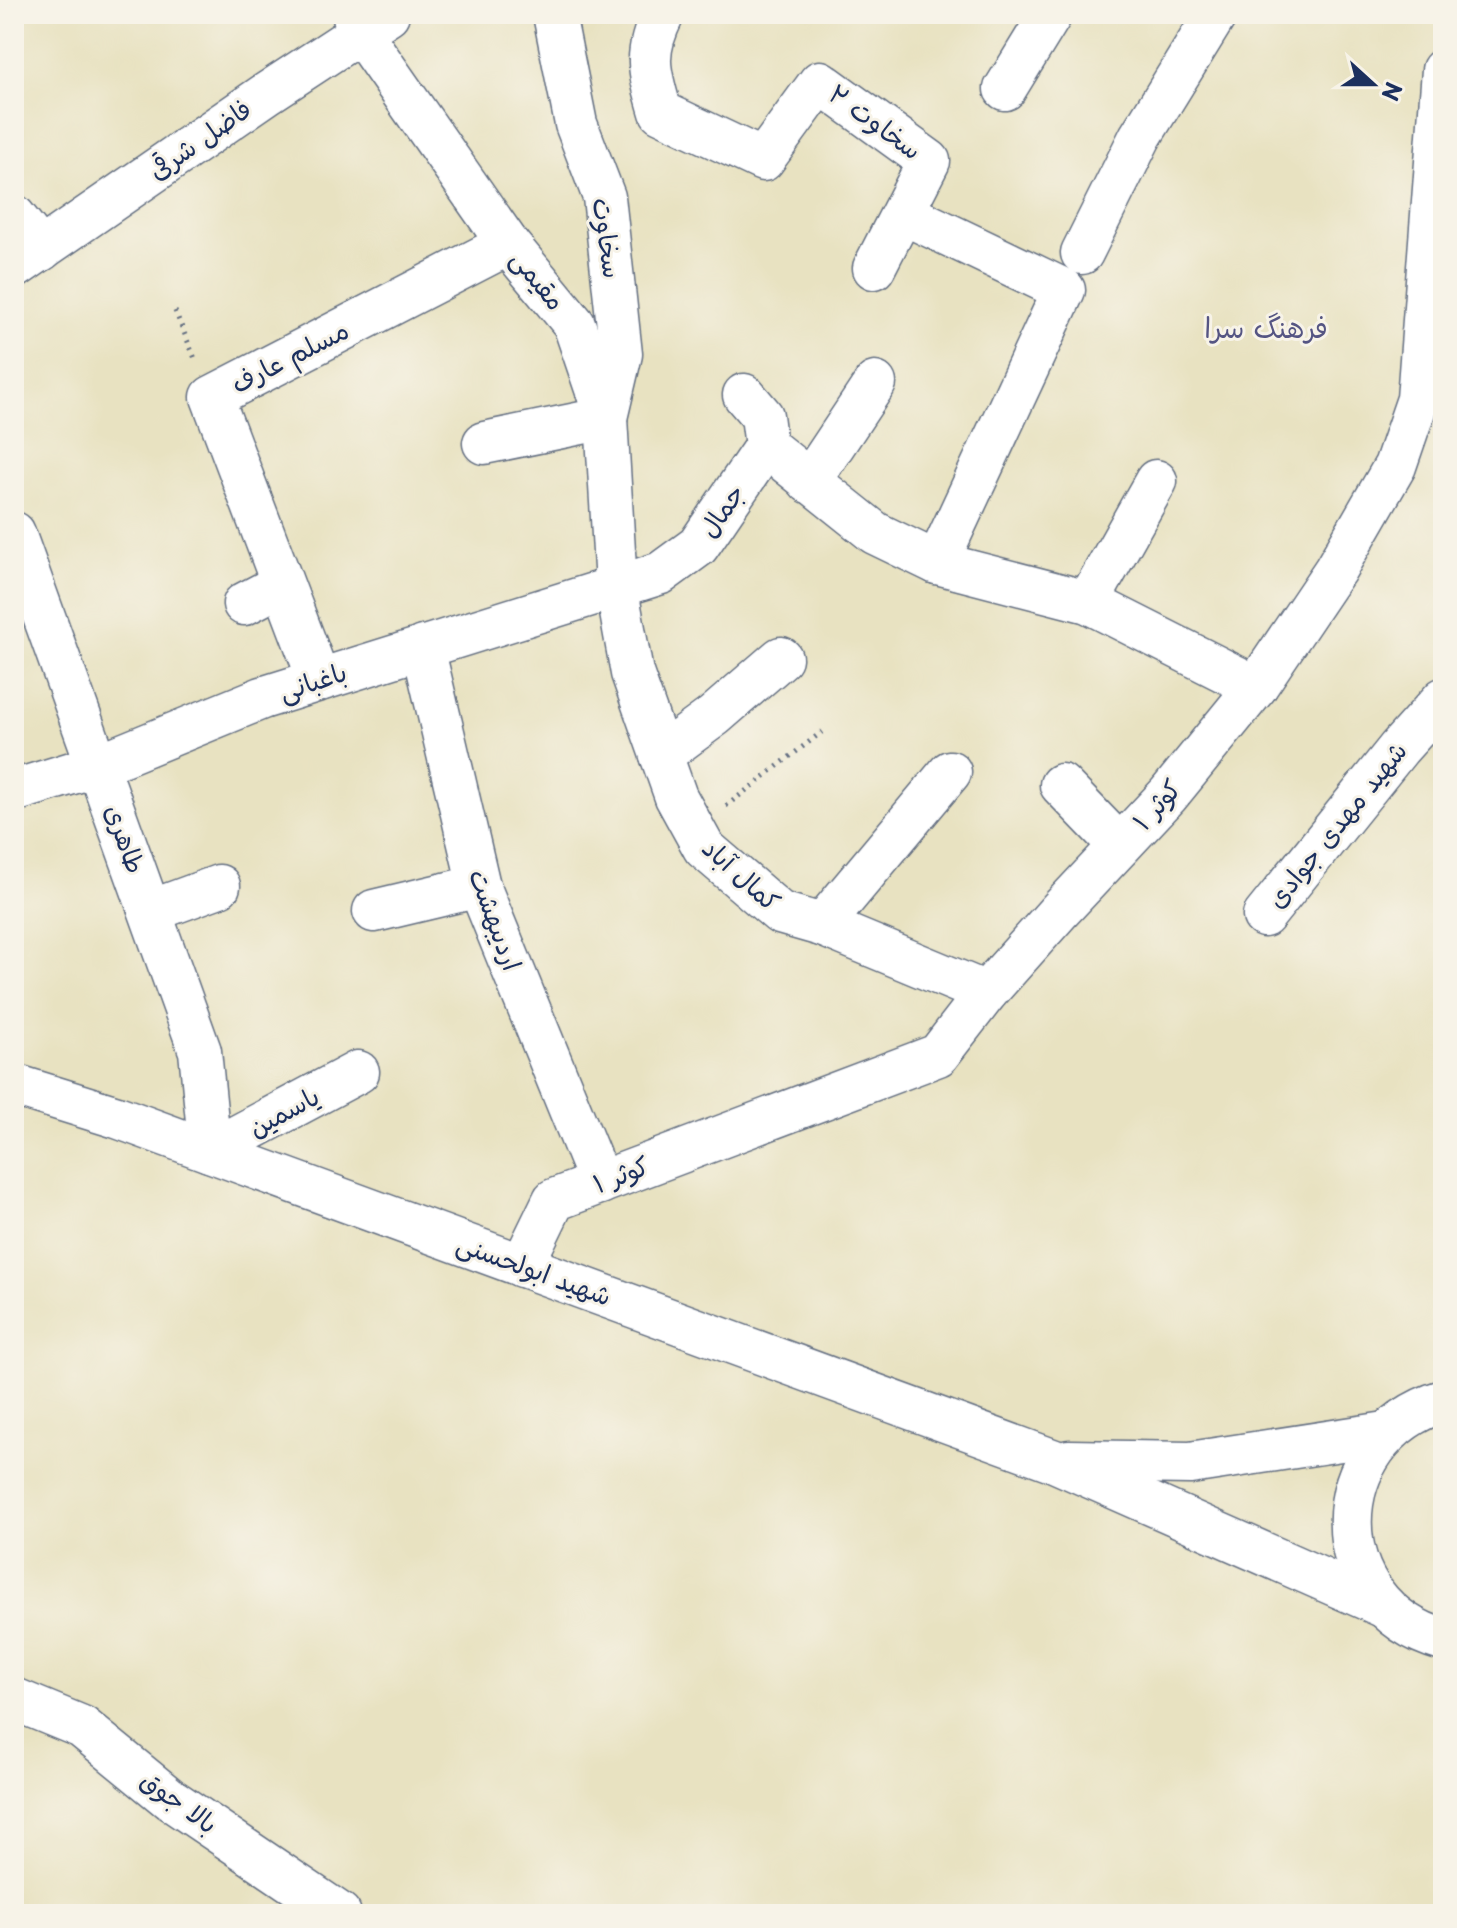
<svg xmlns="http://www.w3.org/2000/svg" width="1457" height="1928" viewBox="0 0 1457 1928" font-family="'Playpen Sans','Playpen Sans Arabic',sans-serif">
  <rect width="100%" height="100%" fill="#f7f3e8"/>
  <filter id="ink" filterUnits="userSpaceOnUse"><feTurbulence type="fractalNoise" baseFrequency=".0125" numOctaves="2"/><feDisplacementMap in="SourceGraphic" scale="16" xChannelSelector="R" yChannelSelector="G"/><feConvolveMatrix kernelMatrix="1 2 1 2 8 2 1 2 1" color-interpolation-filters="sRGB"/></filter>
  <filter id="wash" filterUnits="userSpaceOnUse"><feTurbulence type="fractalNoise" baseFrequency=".006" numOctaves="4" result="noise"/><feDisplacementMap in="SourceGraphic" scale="32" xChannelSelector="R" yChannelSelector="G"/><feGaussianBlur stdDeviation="1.8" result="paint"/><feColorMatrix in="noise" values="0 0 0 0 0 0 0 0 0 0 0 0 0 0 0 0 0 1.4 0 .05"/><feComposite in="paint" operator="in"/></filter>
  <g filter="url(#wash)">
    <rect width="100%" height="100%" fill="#e8e2c1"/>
  </g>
  <g filter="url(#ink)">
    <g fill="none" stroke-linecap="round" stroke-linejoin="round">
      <defs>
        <g id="minor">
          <polyline points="353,14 360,32 508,244 574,324 606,418 616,585 632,673 676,797 704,848 780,913 822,925 986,993"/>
          <polyline points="554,14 576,124 604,197 621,354 606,418"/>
          <path d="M663,14C643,54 649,71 661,112L763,160L820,82L929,161L874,268"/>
          <polyline points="1005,89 1051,14"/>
          <polyline points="903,213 1064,290 937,563"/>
          <polyline points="14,216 41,250"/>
          <polyline points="1082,253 1140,137 1216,14"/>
          <polyline points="14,268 266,94 388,14"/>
          <polyline points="484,443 606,418"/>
          <polyline points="766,446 875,533 937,563 1088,602 1256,687"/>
          <polyline points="809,482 875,383"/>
          <polyline points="14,533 200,1051 210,1151 358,1072"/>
          <polyline points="1088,602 1156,481"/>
          <polyline points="244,604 282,584"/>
          <polyline points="423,647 479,886 600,1183"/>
          <polyline points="319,680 212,397 508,244"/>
          <polyline points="661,755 714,716 781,658"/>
          <polyline points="1061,785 1120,846"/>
          <polyline points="14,791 98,765 262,698 661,573 698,546 766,446 762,416 744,395"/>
          <polyline points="151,911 219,886"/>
          <polyline points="374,911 479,886"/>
          <polyline points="1264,916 1399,748 1443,699"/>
          <polyline points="822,925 950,772"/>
          <polyline points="14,1085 117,1117 1052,1460 1385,1607"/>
          <polyline points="522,1266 554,1200 938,1055 986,993 1060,910 1168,795 1256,687 1335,570 1395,466 1418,399 1443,70"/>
          <path d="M1443,1401C1321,1439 1319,1605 1443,1640"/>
          <polyline points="1069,1461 1190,1463 1386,1433"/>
          <polyline points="14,1699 82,1727 170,1799 340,1914"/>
        </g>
      </defs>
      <use href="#minor" stroke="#636e81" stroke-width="45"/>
      <g stroke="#636e81" stroke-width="5" stroke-dasharray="2 6" stroke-linecap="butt">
        <polyline points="175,311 196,361"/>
        <polyline points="726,806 827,728"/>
      </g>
      <use href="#minor" stroke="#fff" stroke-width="42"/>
    </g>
  </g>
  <g text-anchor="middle" stroke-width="6" stroke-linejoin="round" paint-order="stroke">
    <g font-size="26" fill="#1b2f5e" stroke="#f7f3e8">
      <text transform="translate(875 122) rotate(36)" y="9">سخاوت ۲</text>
      <text transform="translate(200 140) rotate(-35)" y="9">فاضل شرقی</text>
      <text transform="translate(607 238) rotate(82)" y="9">سخاوت</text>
      <text transform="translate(538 280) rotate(51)" y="9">مقیمی</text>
      <text transform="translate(290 357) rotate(-27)" y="9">مسلم عارف</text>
      <text transform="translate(722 511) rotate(-56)" y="9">جمال</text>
      <text transform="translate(313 682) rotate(-18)" y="9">باغبانی</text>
      <text transform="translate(1157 805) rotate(-48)" y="9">کوثر ۱</text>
      <text transform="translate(1337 825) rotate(-51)" y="9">شهید مهدی جوادی</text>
      <text transform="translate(125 839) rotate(70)" y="9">طاهری</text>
      <text transform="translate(741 875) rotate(42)" y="9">کمال آباد</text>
      <text transform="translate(495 920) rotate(70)" y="9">اردیبهشت</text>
      <text transform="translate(284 1112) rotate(-28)" y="9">یاسمین</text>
      <text transform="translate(621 1175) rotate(-21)" y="9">کوثر ۱</text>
      <text transform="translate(534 1270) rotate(20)" y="9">شهید ابولحسنی</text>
      <text transform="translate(179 1802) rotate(36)" y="9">بالا جوق</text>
    </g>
    <g font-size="28" fill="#555583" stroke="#f7f3e8">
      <text x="1266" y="338">فرهنگ سرا</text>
    </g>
  </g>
  <rect width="1457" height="1928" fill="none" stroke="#f7f3e8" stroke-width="48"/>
  <g transform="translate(1373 84) rotate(111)" stroke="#f7f3e8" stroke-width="6" paint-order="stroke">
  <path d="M0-6L14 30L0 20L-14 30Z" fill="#1b2f5e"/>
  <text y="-12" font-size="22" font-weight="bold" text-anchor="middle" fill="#1b2f5e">N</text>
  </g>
</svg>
